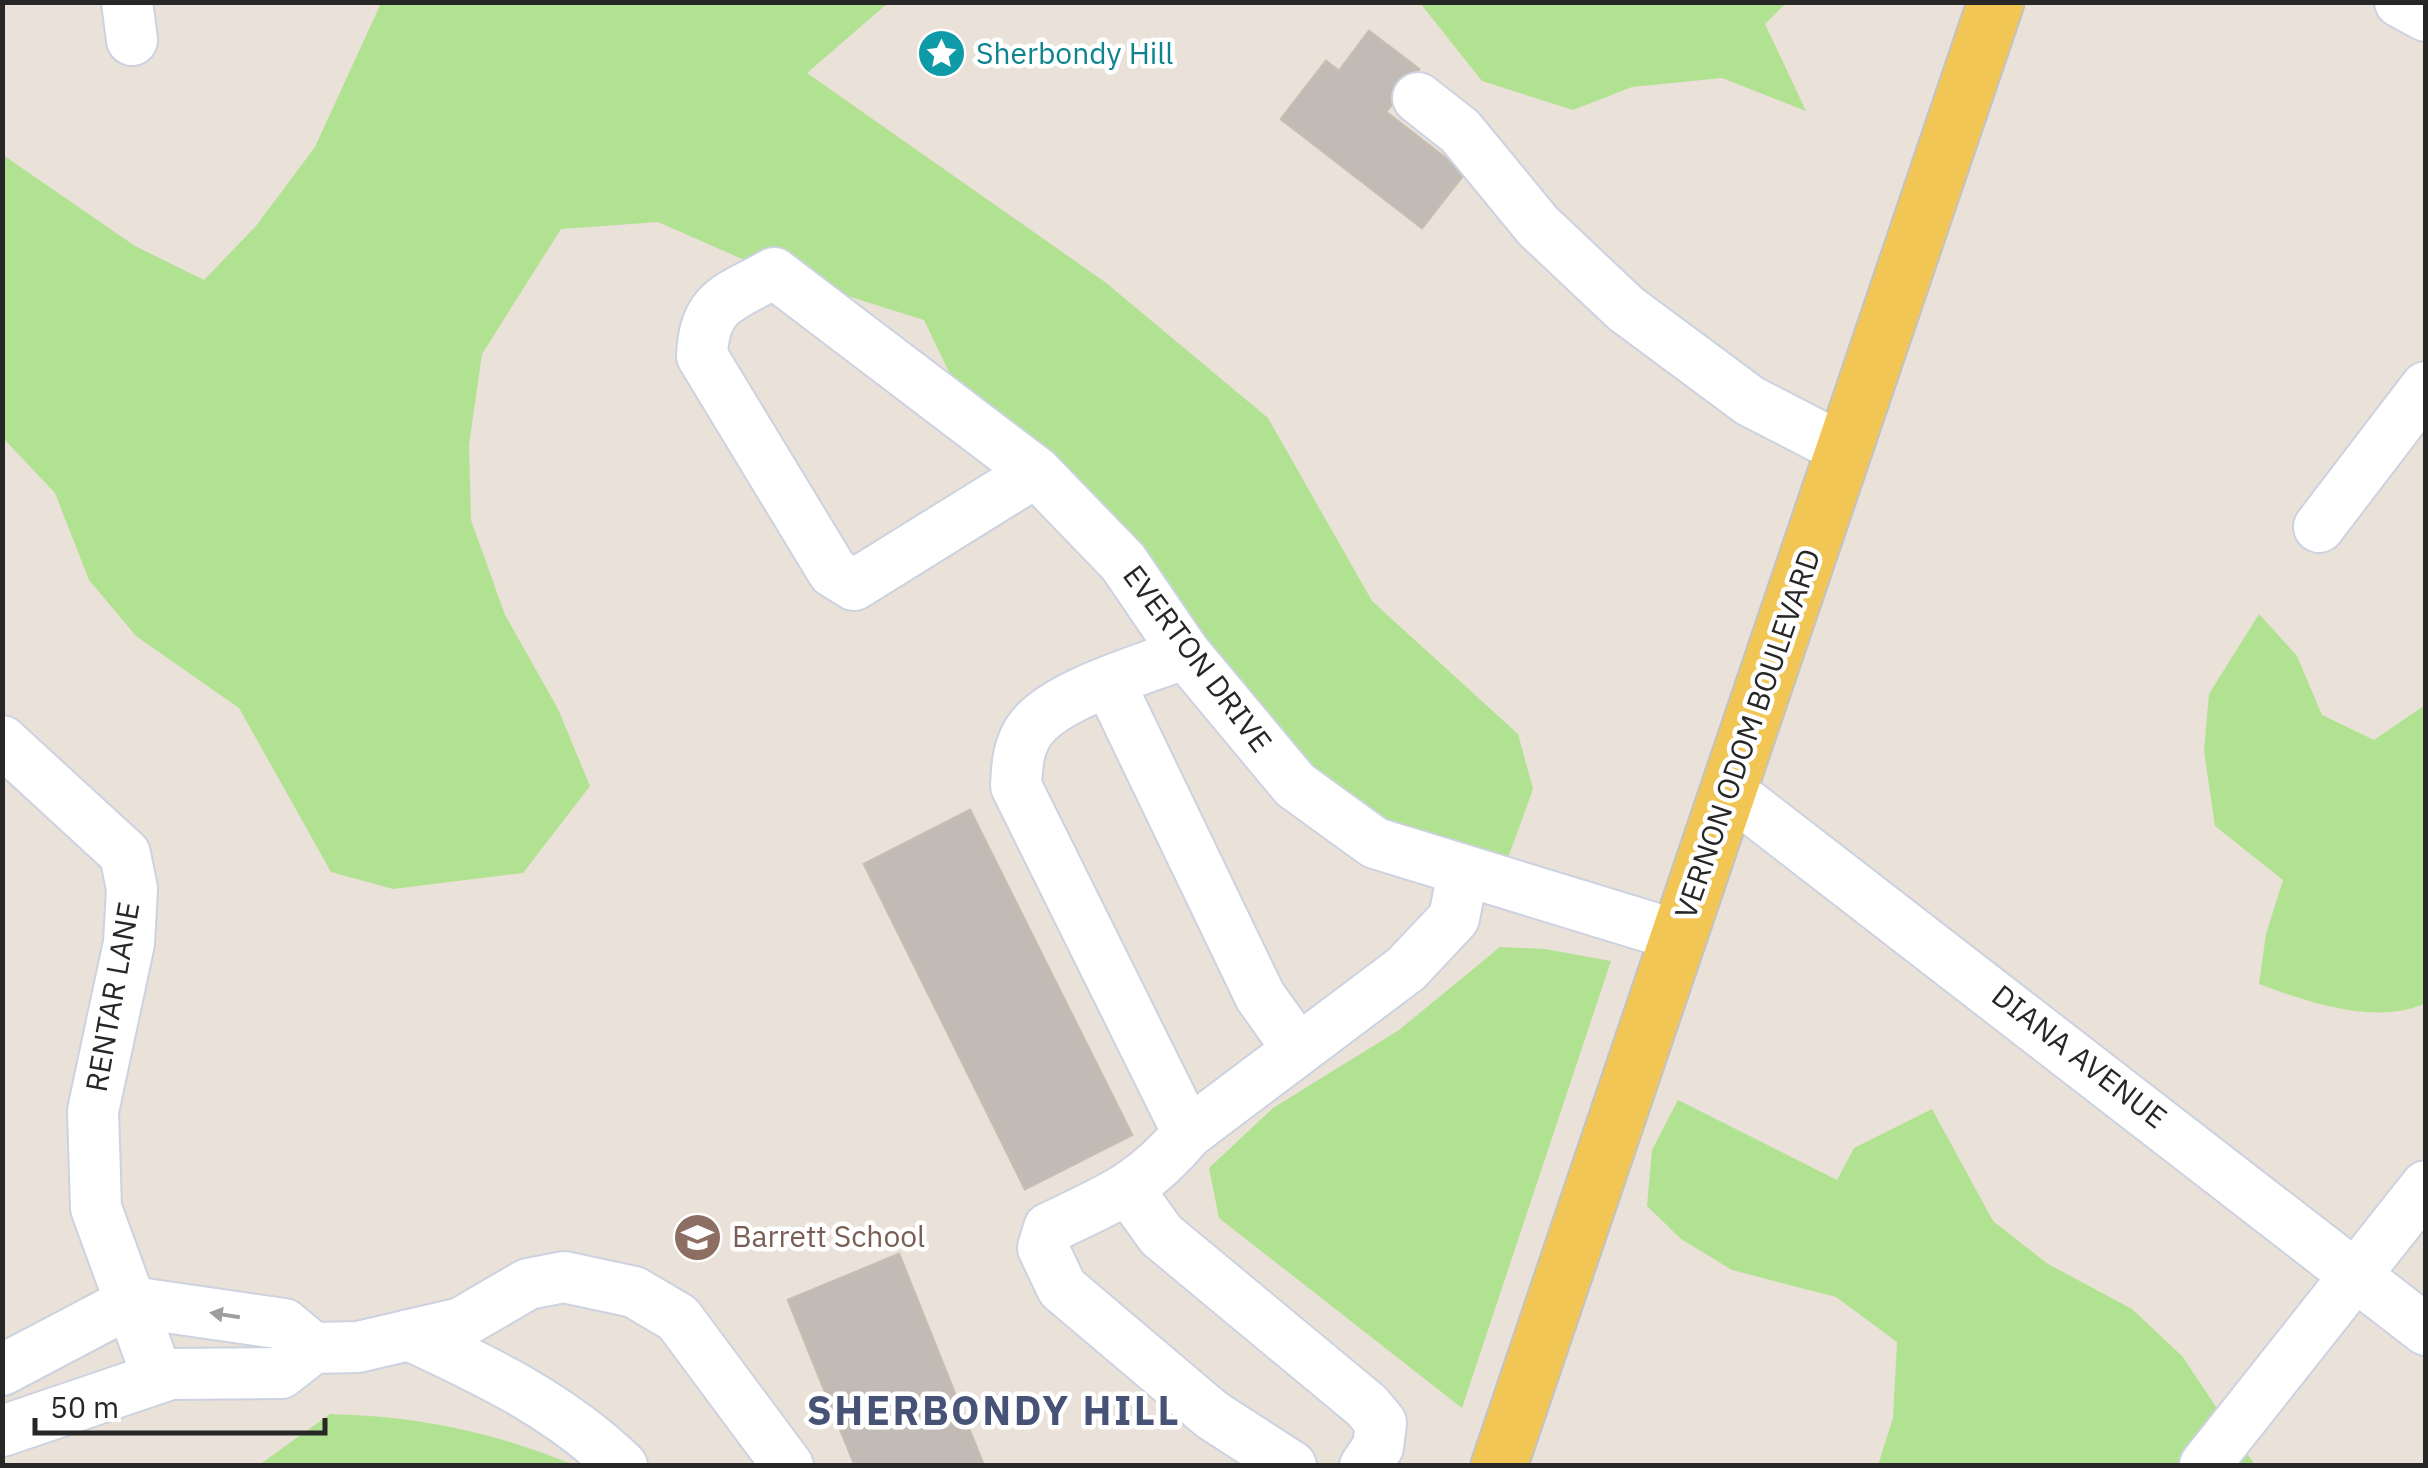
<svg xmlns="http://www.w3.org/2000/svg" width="2428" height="1468" viewBox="0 0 2428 1468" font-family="'IBM Plex Sans',sans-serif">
  <rect width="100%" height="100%" fill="#eae1d8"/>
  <g fill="#b1e292">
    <polygon points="381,3 888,3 807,73 1105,282 1268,418 1372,601 1518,734 1533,789 1508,858 1408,840 1319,777 973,422 924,320 774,273 658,222 561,229 482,354 469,445 471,520 505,615 558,709 590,786 523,873 393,889 331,872 239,708 136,636 89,580 55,493 3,438 3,155 135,246 204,280 256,226 315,147"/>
    <polygon points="1420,3 1786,3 1765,24 1806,111 1722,78 1632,87 1573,110 1482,81"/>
    <path d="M2259,614L2297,656L2322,715L2374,740L2425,705L2426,1003C2376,1026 2307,1002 2259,984L2266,934L2283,880L2215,826L2204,751L2209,694Z"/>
    <polygon points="1500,947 1545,949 1611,961 1462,1408 1219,1218 1209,1168 1273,1108 1399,1030"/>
    <polygon points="1678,1100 1837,1180 1854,1148 1932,1109 1993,1221 2048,1264 2132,1309 2182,1356 2255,1465 1878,1465 1893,1418 1897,1342 1836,1297 1732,1270 1681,1239 1647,1206 1652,1150"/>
    <path d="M330,1414C417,1416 494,1432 574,1465H259Z"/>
  </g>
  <g fill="#c2bbb5" stroke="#c5bdb2" stroke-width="2.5">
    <polygon points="1369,31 1419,69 1386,112 1465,173 1422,228 1281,119 1326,61 1339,71"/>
    <polygon points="970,810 1132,1135 1025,1189 864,864"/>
    <polygon points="899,1254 984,1466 855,1466 788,1300"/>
  </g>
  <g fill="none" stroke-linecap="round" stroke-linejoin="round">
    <defs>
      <g id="minor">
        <polyline points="127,2 132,40"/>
        <polyline points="2400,2 2426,16"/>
        <polyline points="1418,98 1460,131 1538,226 1626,309 1750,401 1845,450"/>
        <path d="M1036,472L854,585L833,572L702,356C704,300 730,298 774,273L1036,472L1123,562L1185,653L1295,785L1375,843L1679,936"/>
        <polyline points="2319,527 2426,387"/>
        <path d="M1185,653C1143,670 1059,693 1032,727C1018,744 1017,765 1016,786L1188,1133L1406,969L1454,918L1463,872"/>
        <polyline points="1110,684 1260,996 1297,1048"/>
        <polyline points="2,741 125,854 132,889 129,943 93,1111 96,1208 158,1378"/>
        <polyline points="1728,790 2426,1330"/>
        <path d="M1188,1133C1143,1187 1110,1199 1049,1228L1043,1248L1062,1288L1212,1415L1291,1466"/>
        <polyline points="1128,1189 1161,1235 1367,1406 1381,1423 1378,1447 1365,1466"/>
        <path d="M409,1335C487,1371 560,1406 622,1466"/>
        <polyline points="2,1370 131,1302 284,1324 313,1348"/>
        <polyline points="2,1431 170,1374 281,1373 313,1348 358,1347 461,1323 528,1284 564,1277 634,1292 678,1318 788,1466"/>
        <polyline points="2205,1465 2426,1186"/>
      </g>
      <polyline id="major" points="1499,1466 1996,2"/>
    </defs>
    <use href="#minor" stroke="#cdd2e1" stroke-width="54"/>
    <use href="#major" stroke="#c3c3c3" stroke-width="59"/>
    <use href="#minor" stroke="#fff" stroke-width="50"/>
    <use href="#major" stroke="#f1c655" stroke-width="55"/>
  </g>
  <defs><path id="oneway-solid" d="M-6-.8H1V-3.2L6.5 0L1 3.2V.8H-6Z" transform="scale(2.5)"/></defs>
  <use fill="#9e9e9e" href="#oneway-solid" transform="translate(225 1315) rotate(-171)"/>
  <defs>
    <symbol id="sight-disc" viewBox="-11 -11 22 22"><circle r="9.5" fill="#0f9aa8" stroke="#fff"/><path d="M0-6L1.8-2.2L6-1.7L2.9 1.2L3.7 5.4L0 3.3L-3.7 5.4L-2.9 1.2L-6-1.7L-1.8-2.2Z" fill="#fff"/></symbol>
    <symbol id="school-disc" viewBox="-11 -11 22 22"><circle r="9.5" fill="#8d6e63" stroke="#fff"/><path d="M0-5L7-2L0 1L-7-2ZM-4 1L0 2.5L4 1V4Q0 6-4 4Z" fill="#fff"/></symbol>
  </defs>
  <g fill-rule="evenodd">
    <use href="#sight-disc" x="914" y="26" width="55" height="55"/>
    <use href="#school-disc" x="670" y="1210" width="55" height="55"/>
  </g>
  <g text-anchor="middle" stroke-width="9" stroke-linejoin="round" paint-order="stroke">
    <g font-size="30" fill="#0d838f" stroke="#fff" text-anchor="start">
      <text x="976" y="64">Sherbondy Hill</text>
    </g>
    <g font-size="30" fill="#272727" stroke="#fff">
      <text transform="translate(1197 659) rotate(53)" y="10">EVERTON DRIVE</text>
      <text transform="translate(1748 734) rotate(-71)" y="10">VERNON ODOM BOULEVARD</text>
      <text transform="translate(113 997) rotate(-80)" y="10">RENTAR LANE</text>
      <text transform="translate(2079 1057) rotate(38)" y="10">DIANA AVENUE</text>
    </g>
    <g font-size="30" fill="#785e54" stroke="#fff" text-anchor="start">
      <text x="732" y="1247">Barrett School</text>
    </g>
    <g font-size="40" font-weight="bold" letter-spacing="2.5" fill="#475277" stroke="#fff">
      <text x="994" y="1425">SHERBONDY HILL</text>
    </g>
  </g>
  <rect width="2428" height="1468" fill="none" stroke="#272727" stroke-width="10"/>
  <path d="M35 1418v15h290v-15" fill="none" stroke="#272727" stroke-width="5"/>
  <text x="50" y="1418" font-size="30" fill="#272727" stroke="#ffffff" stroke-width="8" paint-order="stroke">50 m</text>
</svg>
